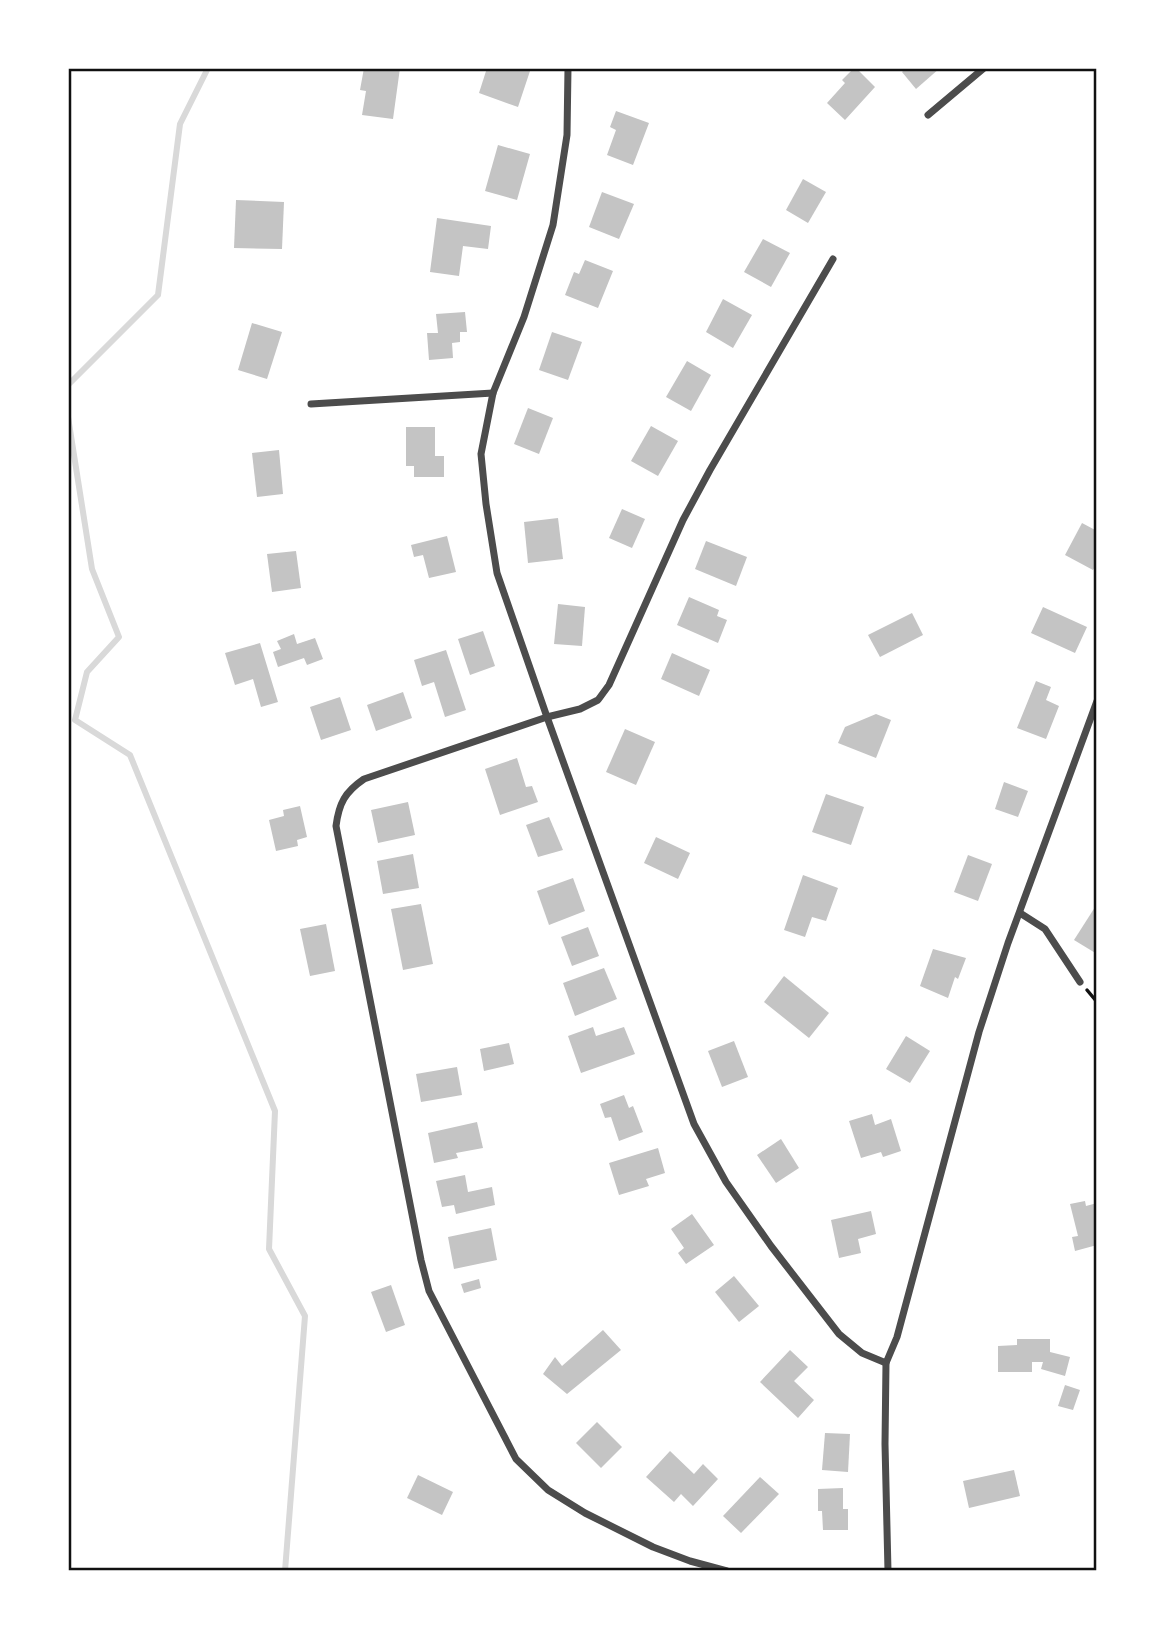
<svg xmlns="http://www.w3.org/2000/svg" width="1165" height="1639" viewBox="0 0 1165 1639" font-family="Inter,sans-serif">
  <rect width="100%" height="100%" fill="#fff"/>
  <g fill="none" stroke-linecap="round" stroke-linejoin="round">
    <g stroke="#d9d9d9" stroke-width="6">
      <polyline points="68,385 158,295 180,124 208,68"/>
      <polyline points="68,417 92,569 119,637 87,672 75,720 130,755 275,1111 269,1249 305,1316 285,1571"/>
    </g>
  </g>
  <g fill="#c4c4c4">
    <polygon points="364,68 400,68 393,119 362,115 366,91 360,90"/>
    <polygon points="487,68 531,68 518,107 479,93"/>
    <polygon points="854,68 856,68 875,87 845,120 827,103 845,83 842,80"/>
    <polygon points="906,68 940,68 916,89 902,72"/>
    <polygon points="616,111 649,123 633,165 607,155 616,130 610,127"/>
    <polygon points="498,145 530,154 517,200 485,191"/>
    <polygon points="803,179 826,192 808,223 786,210"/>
    <polygon points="602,192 634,204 619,239 589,227"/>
    <polygon points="236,200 284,202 282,249 234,248"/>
    <polygon points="437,218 491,226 488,249 463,246 459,276 430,272"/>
    <polygon points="763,239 790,253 771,287 744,272"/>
    <polygon points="585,260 613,271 598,308 565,295 574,272 579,274"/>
    <polygon points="723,299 752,315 733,348 706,332"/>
    <polygon points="465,312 467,332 460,332 460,342 452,343 453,358 429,360 427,333 438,333 436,314"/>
    <polygon points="252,323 282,332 267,379 238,370"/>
    <polygon points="552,332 582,342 568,380 539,370"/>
    <polygon points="687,361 711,375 691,411 666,397"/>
    <polygon points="528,408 553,418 539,454 514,444"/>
    <polygon points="651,426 678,441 658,476 631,461"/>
    <polygon points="406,427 435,427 435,456 444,456 444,477 414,477 414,466 406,466"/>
    <polygon points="279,450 283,494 257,497 252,453"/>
    <polygon points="622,509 645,519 632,548 609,538"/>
    <polygon points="558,518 563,559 528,563 524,522"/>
    <polygon points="1082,523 1097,531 1097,564 1093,570 1065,555"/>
    <polygon points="447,536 456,572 429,578 423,555 414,557 411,545"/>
    <polygon points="706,541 747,557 736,586 695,569"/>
    <polygon points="296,551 301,588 272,592 267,554"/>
    <polygon points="689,597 719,610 717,616 727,620 718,643 677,625"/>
    <polygon points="558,604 585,607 582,646 554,644"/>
    <polygon points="1043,607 1087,627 1075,653 1031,633"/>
    <polygon points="912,613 923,635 880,657 868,635"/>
    <polygon points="483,631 495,666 470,675 458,639"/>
    <polygon points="294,634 297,644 315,638 323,659 307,665 304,658 278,667 273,652 281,649 277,641"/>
    <polygon points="260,643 278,702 261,707 253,679 235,685 225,653"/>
    <polygon points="446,650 466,710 445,717 434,682 422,686 414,660"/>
    <polygon points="672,653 710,670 699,696 661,679"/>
    <polygon points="1036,681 1051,687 1046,700 1059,706 1046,739 1017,728"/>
    <polygon points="403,692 412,718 376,731 367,705"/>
    <polygon points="340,697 351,730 321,740 310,707"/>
    <polygon points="876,714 891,720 876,758 838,743 845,727"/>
    <polygon points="625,729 655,742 636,785 606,772"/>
    <polygon points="517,758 526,787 532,786 538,802 500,815 485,769"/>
    <polygon points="1004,782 1028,791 1018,817 995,809"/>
    <polygon points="826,794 864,807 851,845 812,832"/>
    <polygon points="408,802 415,835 378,843 371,810"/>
    <polygon points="300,806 307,837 297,840 298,846 276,851 269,820 284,816 283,810"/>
    <polygon points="549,817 563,850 538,857 526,825"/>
    <polygon points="656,837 690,853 678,879 644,863"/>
    <polygon points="413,854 419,888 383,894 377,861"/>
    <polygon points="968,855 992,864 978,901 954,892"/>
    <polygon points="803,875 838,888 826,921 812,917 805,937 784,930"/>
    <polygon points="573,878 585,911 549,925 537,891"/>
    <polygon points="421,904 433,964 403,970 391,909"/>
    <polygon points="1097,904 1097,954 1074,940"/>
    <polygon points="326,924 335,971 310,976 300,929"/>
    <polygon points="588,927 599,956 572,966 561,937"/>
    <polygon points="933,949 966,958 958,979 955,977 948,998 920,986"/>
    <polygon points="604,968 617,999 575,1016 563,983"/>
    <polygon points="784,976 829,1013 809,1038 764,1002"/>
    <polygon points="593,1027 596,1036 624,1027 635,1054 581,1073 568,1036"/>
    <polygon points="906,1036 930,1051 910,1083 886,1069"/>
    <polygon points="734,1041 748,1077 722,1087 708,1051"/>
    <polygon points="509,1043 514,1064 484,1071 480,1049"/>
    <polygon points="457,1067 462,1095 421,1102 416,1074"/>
    <polygon points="624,1095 629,1108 633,1106 643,1132 619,1141 611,1117 605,1118 600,1104"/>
    <polygon points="872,1114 875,1125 891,1119 901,1151 883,1157 881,1152 861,1158 849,1121"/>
    <polygon points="477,1122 483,1148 456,1153 458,1158 434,1163 428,1133"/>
    <polygon points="781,1139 799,1168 776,1183 757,1155"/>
    <polygon points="658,1148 665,1173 646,1179 649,1186 619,1195 609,1163"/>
    <polygon points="465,1175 468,1192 492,1187 495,1205 456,1214 454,1205 442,1207 436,1181"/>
    <polygon points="1085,1201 1086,1206 1097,1203 1097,1233 1095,1234 1097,1245 1075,1251 1072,1237 1078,1236 1070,1204"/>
    <polygon points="871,1211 876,1234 858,1239 861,1253 839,1258 831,1220"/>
    <polygon points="692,1214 714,1245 686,1264 678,1253 684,1248 671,1229"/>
    <polygon points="491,1228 497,1260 454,1269 448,1237"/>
    <polygon points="734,1276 759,1306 739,1322 715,1292"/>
    <polygon points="479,1279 481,1288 464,1293 461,1284"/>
    <polygon points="391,1285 405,1325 386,1332 371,1292"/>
    <polygon points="603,1330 621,1350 567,1394 543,1374 555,1357 562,1366"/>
    <polygon points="1017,1339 1050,1339 1050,1352 1070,1357 1065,1376 1041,1369 1043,1362 1032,1362 1032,1372 998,1372 998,1346 1017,1345"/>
    <polygon points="790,1350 808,1367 794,1381 814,1400 798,1418 760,1382"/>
    <polygon points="1065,1385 1080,1390 1073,1410 1058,1406"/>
    <polygon points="597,1422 622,1447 601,1468 576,1443"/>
    <polygon points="825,1433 850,1434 848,1472 822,1470"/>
    <polygon points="670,1451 694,1474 703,1464 718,1479 693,1506 681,1494 674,1502 646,1477"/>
    <polygon points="1014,1470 1020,1496 969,1508 963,1481"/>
    <polygon points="418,1475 453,1492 442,1515 407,1498"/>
    <polygon points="760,1477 779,1494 741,1533 723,1516"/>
    <polygon points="843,1488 843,1509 848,1509 848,1530 823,1530 822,1511 818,1511 818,1489"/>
  </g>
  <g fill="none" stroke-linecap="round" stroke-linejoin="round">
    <polyline stroke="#111" stroke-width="3.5" points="1087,990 1097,1002"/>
    <g stroke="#4c4c4c" stroke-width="7">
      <polyline points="568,68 567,135 553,225 524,317 493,393 481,454 486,504 497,573 547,717 694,1124 726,1182 771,1246 839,1334 862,1353 886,1363"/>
      <polyline points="928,115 984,68"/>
      <polyline points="311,404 493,393"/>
      <polyline points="1020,913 1045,929 1080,982"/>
      <path d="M727,1571L690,1561L653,1547L585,1513L548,1490L516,1459L429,1291L421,1260L336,826C339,803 345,792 364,779L547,717L580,709L598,700L609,685L683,520L710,470L833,259"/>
      <polyline points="888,1571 885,1444 886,1363 897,1337 979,1032 1008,943 1097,701"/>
    </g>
  </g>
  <rect width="1165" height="1639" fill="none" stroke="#ffffff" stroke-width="140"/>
  <rect x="70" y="70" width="1025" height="1499" fill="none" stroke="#111" stroke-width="2.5"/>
</svg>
